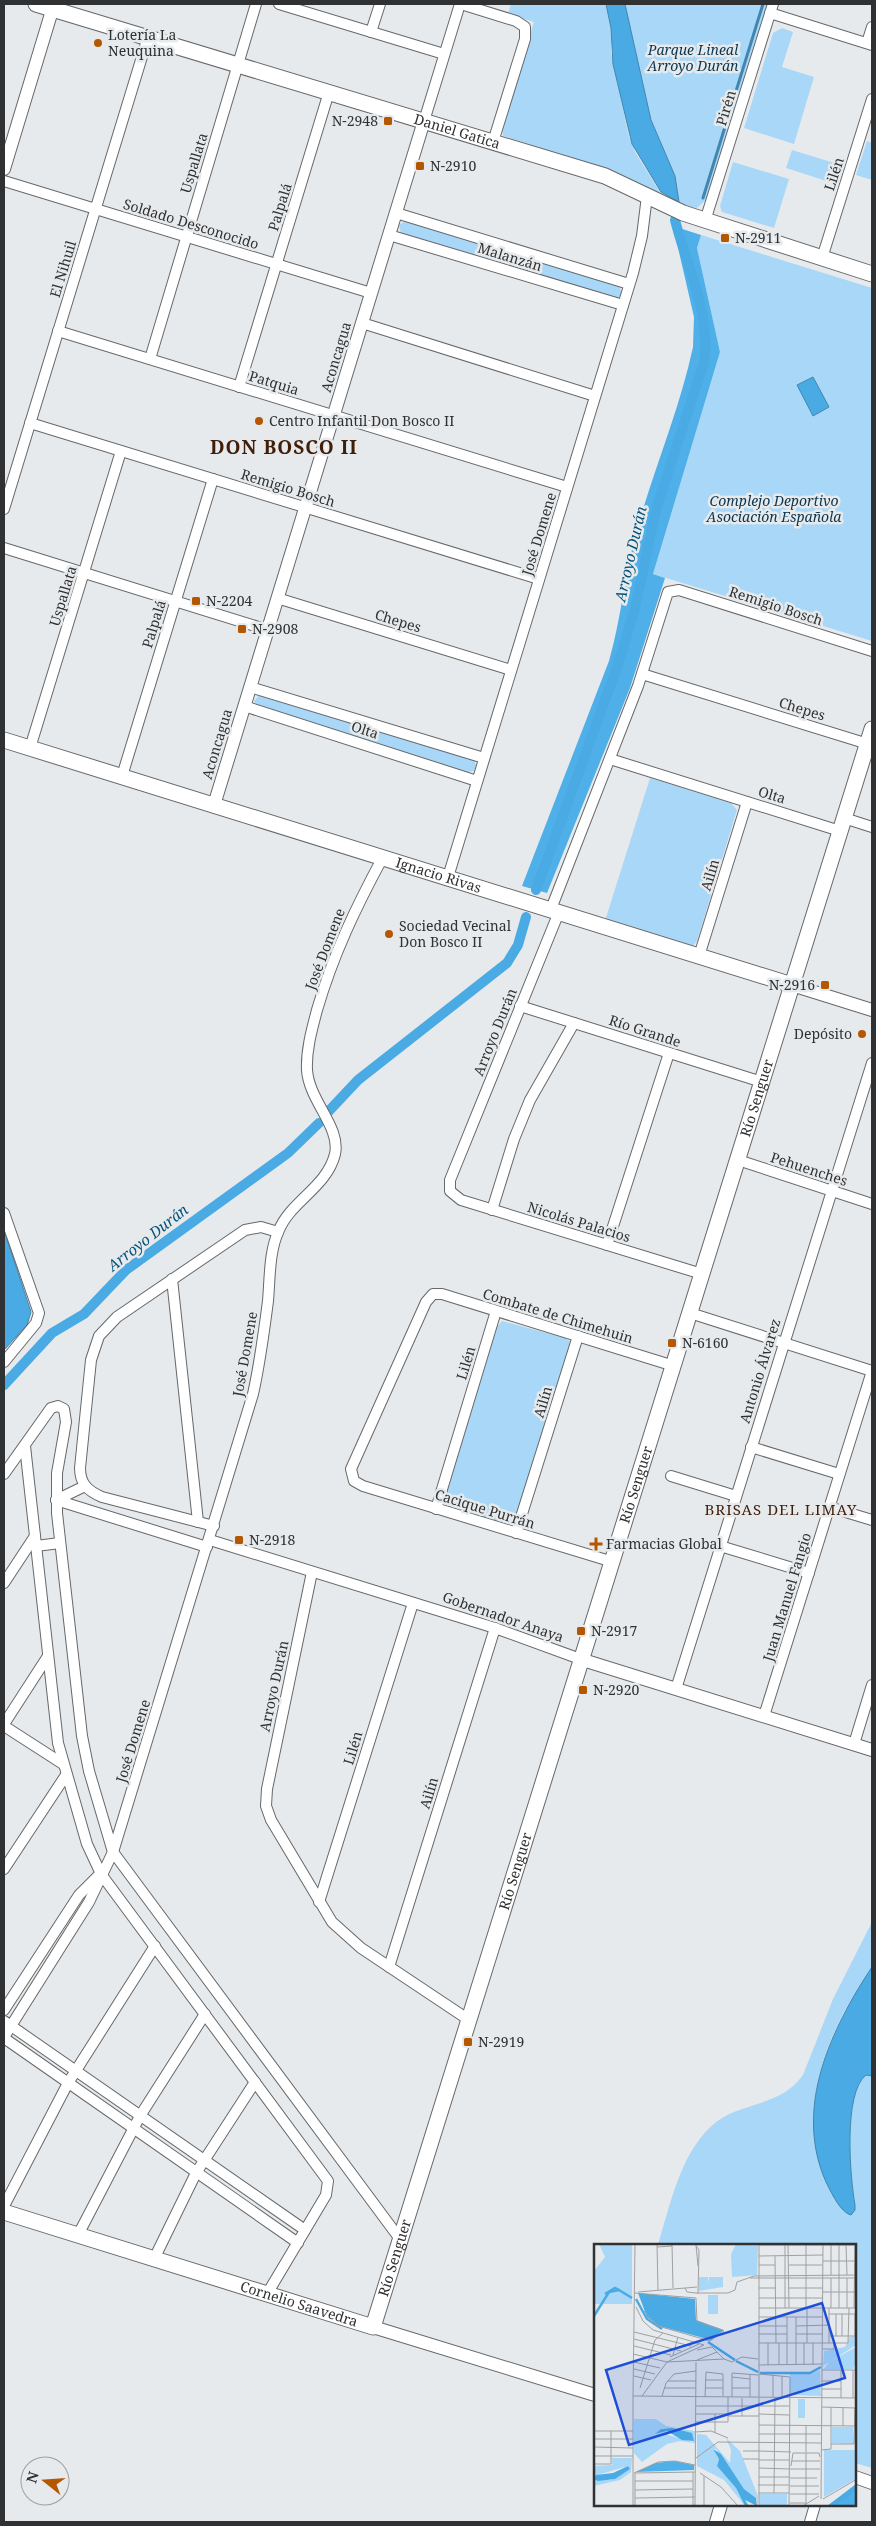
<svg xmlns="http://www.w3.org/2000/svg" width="876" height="2526" viewBox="0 0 876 2526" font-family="'Noto Serif',serif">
  <rect width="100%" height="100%" fill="#e7eaec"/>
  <g fill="#a9d7f7">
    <polygon points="511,4 606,4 611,28 611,52 629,137 635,152 665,200 615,172 503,136 502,125 534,22 508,14"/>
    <polygon points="625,4 768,4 708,198 697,208 679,205 675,176 651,120"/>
    <polygon points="782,28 793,32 782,67 814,77 794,144 744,128 773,33"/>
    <polygon points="867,141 872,143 872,180 856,175"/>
    <polygon points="792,150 841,165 836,184 786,168"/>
    <polygon points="733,162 789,179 774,228 722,212 720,206"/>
    <polygon points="405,221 619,285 622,294 617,299 401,234 399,225"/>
    <polygon points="701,235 872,288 872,641 653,574 720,352 697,248"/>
    <polygon points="260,694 474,759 477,768 474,771 467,772 258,708 254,701"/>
    <polygon points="650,778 731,803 737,810 697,941 693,946 605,921"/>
    <polygon points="502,1321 565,1338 571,1342 516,1523 509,1527 448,1508 444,1501 497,1327"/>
    <path d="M872,1922C872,1935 876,1954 872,1967C869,1979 849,2002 842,2016C812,2074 800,2142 837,2200L855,2205C849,2178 843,2093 866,2075L872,2076V2468L855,2463V2245H658C672,2200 684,2132 734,2112C760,2102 786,2099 803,2075L833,1999Z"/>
  </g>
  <path fill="#4fafe9" d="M673,226L701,235L697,248L720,352L653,574L665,578L630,688L547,893L522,886L609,661C622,616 625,570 638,526C655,466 680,408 693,347L694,317Z"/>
  <g fill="#4aaae4" stroke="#4286af">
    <polygon points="606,4 625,4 651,120 675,176 679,202 661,192 632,144 613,64 611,28"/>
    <polygon points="813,377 829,407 813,416 797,385"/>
    <polygon points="4,1230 31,1312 27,1325 4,1350"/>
    <path d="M872,1967V2076L866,2075C843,2093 850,2177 855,2205V2210L851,2215C840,2212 831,2192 826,2182C793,2108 831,2029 872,1967Z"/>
  </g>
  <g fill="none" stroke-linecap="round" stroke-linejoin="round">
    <polyline stroke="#4286af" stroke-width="3" points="703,198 763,4"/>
    <g stroke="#4aaae4" stroke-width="10">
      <path d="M536,890L617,667L634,612L657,506L704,363C711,312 687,268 675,220"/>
      <polyline points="327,1113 358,1080 507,963 518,945 526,917"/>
      <polyline points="4,1385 52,1333 84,1314 126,1270 288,1153 319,1123"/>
    </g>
    <defs>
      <g id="minor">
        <polyline points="279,4 444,54"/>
        <polyline points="461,4 516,21 525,27 525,39 493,142"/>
        <polyline points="770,13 872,45"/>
        <polyline points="371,32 380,4"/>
        <polyline points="867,43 872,27"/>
        <polyline points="424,121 460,4"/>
        <polyline points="4,181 371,293"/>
        <polyline points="396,213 629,284"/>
        <polyline points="705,221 773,4"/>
        <polyline points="389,235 623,305"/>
        <polyline points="822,258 872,99"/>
        <polyline points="362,323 595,396"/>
        <polyline points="58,331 567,487"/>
        <polyline points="150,359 256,4"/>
        <polyline points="239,387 329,92"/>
        <polyline points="30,423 539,579"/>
        <polyline points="4,509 148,37"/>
        <polyline points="4,548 268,630"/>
        <polyline points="277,598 511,670"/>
        <polyline points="642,674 868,744"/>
        <polyline points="250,687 484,758"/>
        <polyline points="244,706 477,781"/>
        <polyline points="30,748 121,451"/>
        <polyline points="610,759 840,831"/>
        <polyline points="122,776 213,479"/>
        <polyline points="844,818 872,827"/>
        <polyline points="448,877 633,273 642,236 647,196"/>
        <polyline points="551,909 638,686 668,592 679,590 872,651"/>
        <polyline points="559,912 450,1180 450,1191 461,1200 702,1274"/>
        <polyline points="699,956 747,802"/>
        <polyline points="520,1006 762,1082"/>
        <polyline points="738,1160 872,1204"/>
        <polyline points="492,1210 514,1139 530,1100 574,1023"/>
        <polyline points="4,1213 39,1313 36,1323 4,1362"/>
        <polyline points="607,1245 669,1053"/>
        <polyline points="172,1279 198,1522"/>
        <polyline points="690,1313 872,1371"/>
        <polyline points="25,1446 58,1743 87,1844 101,1874 328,2181 326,2195 267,2294"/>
        <polyline points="751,1447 839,1474"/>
        <polyline points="4,1474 51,1408 58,1406 64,1409 66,1422 57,1473 57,1513 82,1736 89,1771 113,1852 400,2239"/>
        <polyline points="671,1476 736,1496"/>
        <polyline points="56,1500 207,1547"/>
        <polyline points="56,1500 85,1486"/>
        <polyline points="829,1507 872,1520"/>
        <polyline points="436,1509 496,1311"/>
        <path d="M214,1526L102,1497C88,1491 80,1484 80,1468L91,1360L99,1336L117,1317L245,1230L261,1227L278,1232"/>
        <polyline points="516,1533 578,1336"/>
        <polyline points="210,1540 495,1628 583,1660"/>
        <polyline points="36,1546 60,1543"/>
        <polyline points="720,1546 809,1573"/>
        <polyline points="613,1562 363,1486 354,1481 351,1469 426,1302 433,1294 442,1294 674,1366"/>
        <polyline points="312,1572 267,1789 266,1806 271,1820 332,1922 361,1948 469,2020"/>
        <polyline points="4,1583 35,1536"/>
        <polyline points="676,1689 872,1063"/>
        <polyline points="764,1716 872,1371"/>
        <polyline points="4,1724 48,1656"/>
        <polyline points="4,1726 63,1764"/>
        <polyline points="854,1744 872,1685"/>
        <polyline points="4,1869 66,1775"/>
        <polyline points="319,1902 413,1603"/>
        <polyline points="389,1967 495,1628"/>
        <polyline points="4,2010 79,1895 100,1874"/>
        <polyline points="4,2021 305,2230"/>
        <path d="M4,2037L89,1902L113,1852L253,1394C260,1363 264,1332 268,1301C270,1278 269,1251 279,1230C291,1201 327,1187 335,1154C341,1127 309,1101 307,1070C306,1050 312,1029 317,1010C333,955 356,907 383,857"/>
        <polyline points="4,2038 298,2243"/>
        <polyline points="4,2206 68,2083 155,1946"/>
        <polyline points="78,2235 140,2116 205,2014"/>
        <polyline points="154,2259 196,2173 255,2082"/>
        <polyline points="810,2522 815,2505"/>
      </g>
      <g id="tertiary">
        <polyline points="4,169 54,4"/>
        <polyline points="214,805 424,121"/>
        <polyline points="792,985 872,1010"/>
        <polyline points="583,1660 872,1750"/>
        <polyline points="373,2327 595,2395"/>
        <polyline points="855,2477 872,2483"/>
        <polyline points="716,2522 721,2505"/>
      </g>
      <g id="secondary">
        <path id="s1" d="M36,4L605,176L683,213L872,274"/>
        <path id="s2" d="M4,740L792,985"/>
        <path id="s3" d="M4,2212L373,2327L872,729"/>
      </g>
    </defs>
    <use href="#minor" stroke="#66686a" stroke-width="12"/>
    <use href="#tertiary" stroke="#66686a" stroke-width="14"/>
    <use href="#secondary" stroke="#66686a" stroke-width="17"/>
    <use href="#minor" stroke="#fff" stroke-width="10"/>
    <use href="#tertiary" stroke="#fff" stroke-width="12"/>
    <use href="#secondary" stroke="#fff" stroke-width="15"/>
  </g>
  <g fill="#b45703" stroke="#e7eaec" stroke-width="2">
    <circle cx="98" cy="43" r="5"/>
    <rect x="383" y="116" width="10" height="10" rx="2.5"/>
    <rect x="415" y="161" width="10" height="10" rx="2.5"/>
    <rect x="720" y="233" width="10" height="10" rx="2.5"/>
    <circle cx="259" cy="421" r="5"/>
    <rect x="191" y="596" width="10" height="10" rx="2.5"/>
    <rect x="237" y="624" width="10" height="10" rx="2.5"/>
    <circle cx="389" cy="934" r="5"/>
    <rect x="820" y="980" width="10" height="10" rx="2.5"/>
    <circle cx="862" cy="1034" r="5"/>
    <rect x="667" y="1338" width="10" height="10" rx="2.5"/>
    <rect x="234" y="1535" width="10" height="10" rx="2.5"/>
    <path d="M593.5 1536.5h5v5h5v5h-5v5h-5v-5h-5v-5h5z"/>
    <rect x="576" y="1626" width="10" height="10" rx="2.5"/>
    <rect x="578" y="1685" width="10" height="10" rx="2.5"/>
    <rect x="463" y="2037" width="10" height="10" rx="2.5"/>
  </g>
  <g text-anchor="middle" stroke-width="5" stroke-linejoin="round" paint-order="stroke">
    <g font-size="14" fill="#303132" stroke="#e7eaec" text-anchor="start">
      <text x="108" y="40">Lotería La<tspan x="108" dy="16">Neuquina</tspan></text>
      <text x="378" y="126" text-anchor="end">N-2948</text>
      <text x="430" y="171">N-2910</text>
      <text x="735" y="243">N-2911</text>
      <text x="269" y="426">Centro Infantil Don Bosco II</text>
      <text x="206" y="606">N-2204</text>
      <text x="252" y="634">N-2908</text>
      <text x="399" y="931">Sociedad Vecinal<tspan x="399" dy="16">Don Bosco II</tspan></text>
      <text x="815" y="990" text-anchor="end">N-2916</text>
      <text x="852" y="1039" text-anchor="end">Depósito</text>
      <text x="682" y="1348">N-6160</text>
      <text x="249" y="1545">N-2918</text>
      <text x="606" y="1549">Farmacias Global</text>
      <text x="591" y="1636">N-2917</text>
      <text x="593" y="1695">N-2920</text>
      <text x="478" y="2047">N-2919</text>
    </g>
    <g font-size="14" font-style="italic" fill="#0c354d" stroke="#e7eaec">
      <text x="693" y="55">Parque Lineal<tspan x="693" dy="16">Arroyo Durán</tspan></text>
      <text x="774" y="506">Complejo Deportivo<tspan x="774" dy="16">Asociación Española</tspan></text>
    </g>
    <g font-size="14" fill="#303132" stroke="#e7eaec">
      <text transform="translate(726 108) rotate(-73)" y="5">Pirén</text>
      <text dy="5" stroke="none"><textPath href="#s1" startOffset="440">Daniel Gatica</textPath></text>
      <text transform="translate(194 163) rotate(-73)" y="5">Uspallata</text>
      <text transform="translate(834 174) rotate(-72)" y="5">Lilén</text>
      <text transform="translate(280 207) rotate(-73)" y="5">Palpalá</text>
      <text transform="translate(191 224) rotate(17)" y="5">Soldado Desconocido</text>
      <text transform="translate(510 257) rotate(17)" y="5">Malanzán</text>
      <text transform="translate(63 269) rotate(-73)" y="5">El Nihuil</text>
      <text transform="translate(336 357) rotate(-73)" y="5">Aconcagua</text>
      <text transform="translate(274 383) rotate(17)" y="5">Patquia</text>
      <text transform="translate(288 488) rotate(17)" y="5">Remigio Bosch</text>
      <text transform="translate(539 534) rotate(-73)" y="5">José Domene</text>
      <text transform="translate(63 596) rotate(-73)" y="5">Uspallata</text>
      <text transform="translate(776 606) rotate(18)" y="5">Remigio Bosch</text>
      <text transform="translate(398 621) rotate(17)" y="5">Chepes</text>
      <text transform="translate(154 624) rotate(-73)" y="5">Palpalá</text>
      <text transform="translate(802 709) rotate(17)" y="5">Chepes</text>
      <text transform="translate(365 730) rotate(18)" y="5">Olta</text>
      <text transform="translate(217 744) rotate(-73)" y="5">Aconcagua</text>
      <text transform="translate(772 795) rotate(17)" y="5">Olta</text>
      <text dy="5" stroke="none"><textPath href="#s2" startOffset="455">Ignacio Rivas</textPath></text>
      <text transform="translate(710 875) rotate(-73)" y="5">Ailín</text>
      <text transform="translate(325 949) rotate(-69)" y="5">José Domene</text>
      <text transform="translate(645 1031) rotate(18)" y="5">Río Grande</text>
      <text transform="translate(495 1032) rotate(-68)" y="5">Arroyo Durán</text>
      <text dy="5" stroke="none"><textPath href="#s3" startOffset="1674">Río Senguer</textPath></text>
      <text transform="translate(809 1169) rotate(18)" y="5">Pehuenches</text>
      <text transform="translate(579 1222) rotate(17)" y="5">Nicolás Palacios</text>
      <text transform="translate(558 1316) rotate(17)" y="5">Combate de Chimehuin</text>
      <text transform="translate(245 1354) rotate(-80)" y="5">José Domene</text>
      <text transform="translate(466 1363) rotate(-73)" y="5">Lilén</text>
      <text transform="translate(760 1371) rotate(-73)" y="5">Antonio Álvarez</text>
      <text transform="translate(543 1402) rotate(-73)" y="5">Ailín</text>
      <text dy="5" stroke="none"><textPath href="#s3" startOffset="1269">Río Senguer</textPath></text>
      <text transform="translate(485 1509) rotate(17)" y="5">Cacique Purrán</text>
      <text transform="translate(787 1597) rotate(-73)" y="5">Juan Manuel Fangio</text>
      <text transform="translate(503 1617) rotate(19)" y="5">Gobernador Anaya</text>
      <text transform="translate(274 1686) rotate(-78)" y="5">Arroyo Durán</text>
      <text transform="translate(133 1741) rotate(-73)" y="5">José Domene</text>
      <text transform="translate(353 1748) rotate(-73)" y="5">Lilén</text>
      <text transform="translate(429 1793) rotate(-73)" y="5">Ailín</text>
      <text dy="5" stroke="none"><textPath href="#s3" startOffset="864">Río Senguer</textPath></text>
      <text dy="5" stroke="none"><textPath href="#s3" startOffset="459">Río Senguer</textPath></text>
      <text dy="5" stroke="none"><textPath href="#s3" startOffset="309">Cornelio Saavedra</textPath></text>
    </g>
    <g font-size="15" font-style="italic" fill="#05537a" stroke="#e7eaec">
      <text transform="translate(631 554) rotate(-77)" y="5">Arroyo Durán</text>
      <text transform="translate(148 1238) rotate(-38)" y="5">Arroyo Durán</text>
    </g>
    <g font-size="15" letter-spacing="1" fill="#401f0a" stroke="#e7eaec">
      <text x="781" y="1515">BRISAS DEL LIMAY</text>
    </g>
    <g font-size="19" font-weight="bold" letter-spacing="1" fill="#401f0a" stroke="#e7eaec">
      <text x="284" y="454">DON BOSCO II</text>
    </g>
  </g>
  <g transform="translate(594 2244)">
    <rect width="262" height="262" fill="#e7eaec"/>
    <path d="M5,0H38V60H0V27L11,13ZM142,0H164L163,31L138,33L137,10ZM105,33H114L115,40V33H129V43L105,47ZM114,51H124V70H114ZM262,92V101L229,122L230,107L251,103L256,93ZM262,103V119L259,125H230L235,118ZM226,126L227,152L196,151V130H217ZM204,155H211V174H204ZM40,175H62L72,182L101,187V199L86,197L73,200L48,218L40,209ZM69,184L97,189L99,198L74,191L73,187L61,190ZM238,183H259L260,200L238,199ZM103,190L112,191L136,219L137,206L132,194L146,207L164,252V262L162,254L150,245L122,205H119L125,215L123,221L142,244L151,262L130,236L103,222ZM262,196L263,234L230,253V206H261ZM18,214H38L37,228L26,236L0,242V235L17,236L36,225L34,222L0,232V222L18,221ZM165,250H193V262H166Z" fill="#a9d7f7" fill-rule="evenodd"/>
    <path d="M79,217L100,221V226L42,228L62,219ZM262,247V262H242L254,252Z" fill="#4fafe9"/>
    <path d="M44,49L101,55L102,76L130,86L117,96L65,82L53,73ZM78,184L98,189L100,197L88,196L73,187L61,190L67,185ZM119,205L127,210L150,245L162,254L163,262L151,256L155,262H151L142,244L123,222L125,215ZM34,222L36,225L21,235L4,237L0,235L2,231L19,229ZM262,240V247L242,262H233Z" fill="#4aaae4"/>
    <path fill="none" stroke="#4aaae4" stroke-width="2.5" d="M11,50L21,44L25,46M42,55L53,75L68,85M0,72L15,48L25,46L38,54M114,98L141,116M142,117L164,128M166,129H216L227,123"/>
    <path fill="none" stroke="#9ea0a2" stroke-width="1" d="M41,0L39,152L263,154M63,0L64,46M78,0L79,44M191,0V64M212,0V64M237,0V31M102,1L104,22M165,1H263M194,1L195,64M245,1V64M252,1L253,31M102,2L105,6L104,50M63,3L78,2M165,12L229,11M181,12L182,99M229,17H261M165,21H181M195,21H228M156,34H263M237,34V64M91,44L93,48L102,49H134L141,46L143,38L160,32L263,31M165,44H182M194,44H228M44,48L103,43M229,48H262M41,49L102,54L103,77L130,87L116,97L64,82L50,67M165,54H228M42,63L49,77L59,86L110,101L73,118L48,152M165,64H263M213,64V99M235,64V99M253,64V34M260,64L261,0M235,70H263M242,70V92M248,70V92M261,70V92M165,73H229M193,73V121M202,73V121M165,82H193M202,82L235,81M40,88L97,102M165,90H193M202,90H229M236,92H263M40,95L87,107M165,99H254L255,64M185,99V121M219,99V121M40,102L77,111M229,105H240V99M103,106L118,103L130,115M39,110L73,118L130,115L138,118L148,113L164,115M79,111L84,93M76,113L105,100M103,116L123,108M40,118L66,124M165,121L228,120M174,121V99M210,121V99M40,125L61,130M228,126H263M165,130L196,133L195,262M40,132L57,136M138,133L156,135M111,136H129M74,137H102M228,137H247M46,144L61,96L69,89M70,144H102M111,144H129M138,144H156M228,145H247M68,152L72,139L80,130L102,127M111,153L112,128L129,130V152M138,153V129L164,131M156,153V130M165,153V0M179,153V131M188,153V132M247,154V126M259,154V126M102,162H195M228,163L262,164M102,170H134M165,170L195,171M134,172H165M148,172V154M101,178H134V153M165,181L263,182M249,182V163M0,187H39M101,188L117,187L134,194M121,189V170M165,190H228M0,195H39M237,200H260L261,164M0,203L39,204M227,206L237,205V163M149,207H165M165,207L197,208M212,208V182M212,209V260M0,212H39M102,214L124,198L227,199M149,215H165M165,216H195M198,217H226M0,220H17V187M197,222L199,209H225L226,213M165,224L195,225M196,225H226M99,228V262M40,229L64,218L81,217L101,221M41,229V262M42,229L101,228M106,229L127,243L144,262M165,233H195M196,234H223M41,237H99M164,241H195M196,242H225M41,246L99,245M164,249H195M180,249L181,153M196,250H225M41,254L101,253M227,255L229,0M229,255L263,235M196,259H212M39,262V152M67,262H99M101,262L102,118M110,262V232M165,262V154M209,262L225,252"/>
    <path fill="#1d4ed8" fill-opacity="0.15" stroke="#1d4ed8" stroke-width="2.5" d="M228,59L251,134L35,201L12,126Z"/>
    <rect width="262" height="262" fill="none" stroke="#303132" stroke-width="2.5"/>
  </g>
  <rect width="876" height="2526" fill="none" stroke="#303132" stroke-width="10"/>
  <g transform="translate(45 2481) rotate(287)"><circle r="24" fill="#e7eaec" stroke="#9ea0a2"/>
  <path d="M0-4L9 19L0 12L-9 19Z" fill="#b45703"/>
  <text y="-8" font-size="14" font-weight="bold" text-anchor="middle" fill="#303132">N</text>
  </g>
</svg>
